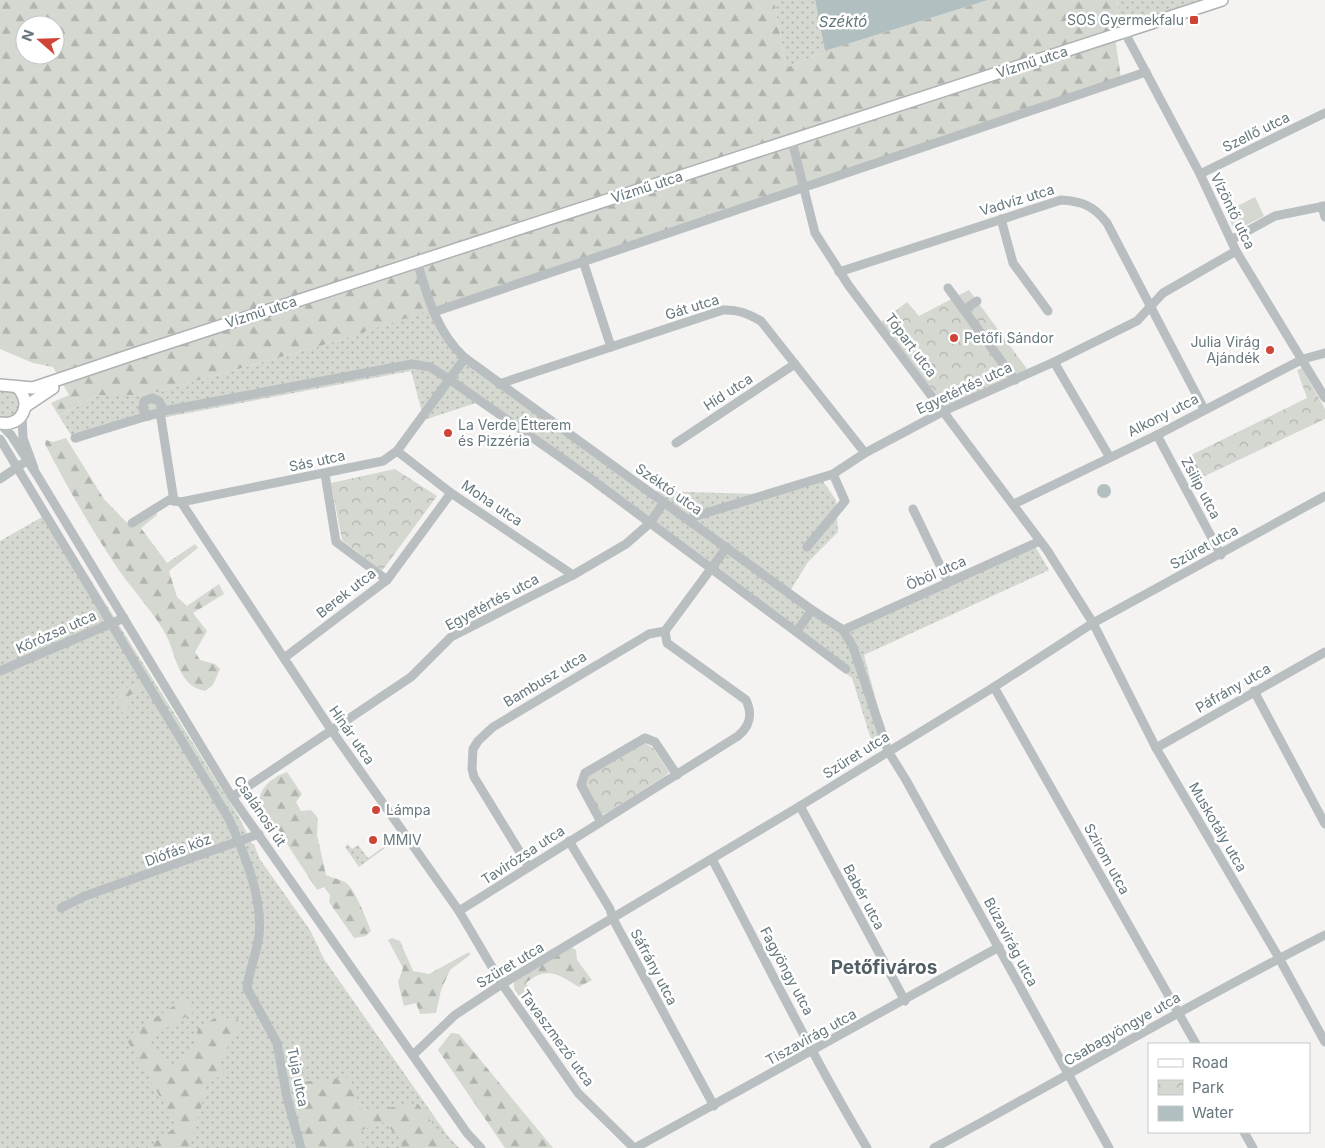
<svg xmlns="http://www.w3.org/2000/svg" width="1325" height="1148" viewBox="0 0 1325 1148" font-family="Inter,sans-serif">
  <defs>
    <pattern id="grass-dots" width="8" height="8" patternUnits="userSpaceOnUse" patternTransform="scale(1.25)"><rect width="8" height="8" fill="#d4d8d0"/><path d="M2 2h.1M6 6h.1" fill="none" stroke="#b0b4ae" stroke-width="1.8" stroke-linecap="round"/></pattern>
    <pattern id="forest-firs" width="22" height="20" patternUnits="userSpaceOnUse" patternTransform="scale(1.25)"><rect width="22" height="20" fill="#d4d8d0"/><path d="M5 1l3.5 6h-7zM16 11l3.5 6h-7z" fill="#b0b4ae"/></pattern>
    <pattern id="park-crowns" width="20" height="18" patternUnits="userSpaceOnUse" patternTransform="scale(1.25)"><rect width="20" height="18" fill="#d4d8d0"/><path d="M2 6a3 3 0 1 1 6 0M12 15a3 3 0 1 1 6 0" fill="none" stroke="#b0b4ae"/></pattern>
  </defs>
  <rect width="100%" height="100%" fill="#f4f3f1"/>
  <g fill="url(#grass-dots)">
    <polygon points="774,0 815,0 825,51 786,68"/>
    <polygon points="1117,0 1210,0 1113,31 1112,18 1118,9"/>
    <polygon points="435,308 450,338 464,355 652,491 757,494 820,477 836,500 838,532 808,562 790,591 844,625 1032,541 1049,570 864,655 886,738 873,746 852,678 479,402 424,420 411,371 135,423 76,443 59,416 98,395 146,395 330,343"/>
    <polygon points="0,389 14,390 21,401 17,414 10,418 0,418"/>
    <polygon points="49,513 239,817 252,844 254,844 259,858 310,930 324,959 448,1136 459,1148 0,1148 0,541"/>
    <polygon points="393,835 396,840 359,867 345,847 348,844 352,849 358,845 368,858 385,846 383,842"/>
  </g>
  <g fill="url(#forest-firs)" fill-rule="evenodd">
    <path d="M0,0H774L786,68L825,51L988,0H1117L1118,9L1112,18L1122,84L330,343L146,395H98L59,416L51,403L69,395L53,367L33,363L0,349ZM25,25H55V55H25Z"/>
    <path d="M66,438L104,499L131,527L155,511L157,515L141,528L167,563L195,544L198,548L169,571L177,597L187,606L219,584L224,594L193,613L207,631L195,652L200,660L215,664L220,669L213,685L205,691C197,689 192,687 186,680C174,665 173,644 162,628C148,605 129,586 114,563C89,525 66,485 45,444L46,440L53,442Z"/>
    <polygon points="138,681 142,686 129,696 126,705 130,710 123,714 116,699 123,690"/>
    <path d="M287,772L302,794L296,802L301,811L311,810L318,818L317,835L326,875C332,878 339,879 345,882C354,887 367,920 371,931L366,936L354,938L329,902L330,895L324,887L317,890L259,801C261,786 273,777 287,772Z"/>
    <polygon points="392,938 400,941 413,971 429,974 469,952 470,955 450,970 441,990 436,1013 420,1014 416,1003 404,1006 398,982 403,968 388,940"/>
    <path d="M571,947L576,950L577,960L592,980L579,987C558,974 547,966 526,983L541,1012L534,1018L514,988V982Z"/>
    <polygon points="185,999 194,1012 149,1038 155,1050 174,1065 195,1042 198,1029 222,1013 225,1018 237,1018 241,1028 219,1059 224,1074 205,1084 205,1094 189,1148 147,1148 177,1126 127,1040 135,1030"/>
    <polygon points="451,1033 459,1034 553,1148 505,1148 438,1050"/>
    <polygon points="350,1077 361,1111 418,1104 451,1148 400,1148 403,1142 384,1122 359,1131 364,1148 307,1148 292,1083"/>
  </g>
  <g fill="url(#park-crowns)">
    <polygon points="969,290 1027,369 945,406 881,322 907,302 919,316"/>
    <polygon points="1302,368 1325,409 1325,419 1190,483 1179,461 1307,398 1297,370"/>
    <polygon points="395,469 437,496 382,571 342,540 331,483"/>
    <polygon points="643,742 653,748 669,772 665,776 610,811 601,815 585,786 586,777"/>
  </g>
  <polygon fill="#d4d8d0" points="1255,197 1264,216 1235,231 1226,212"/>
  <g fill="#b2bfc1">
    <polygon points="815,0 988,0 825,51"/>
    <circle cx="1104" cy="491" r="7"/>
  </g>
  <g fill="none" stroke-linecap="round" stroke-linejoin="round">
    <defs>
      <g id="major">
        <polyline points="0,385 33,388 134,354 1222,0"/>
        <polyline points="26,406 53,388"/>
        <path d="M0,423C22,427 33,404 18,388"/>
      </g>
    </defs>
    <use href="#major" stroke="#adb2b4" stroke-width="14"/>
    <g stroke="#b9bec0" stroke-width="9">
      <polyline points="1124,31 1200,174 1236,251 1325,398"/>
      <polyline points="792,141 815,233 849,286 1047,550 1093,623 1156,748 1279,958 1325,1042"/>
      <polyline points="1200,174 1325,113"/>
      <polyline points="1322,206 1325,217"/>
      <polyline points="1001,219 1013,263 1048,311"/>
      <polyline points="1231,240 1275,216 1325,206"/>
      <path d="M417,261C427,296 437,333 465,358L812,610L843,630L853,647L888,751L906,780L1109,1148"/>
      <polyline points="583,261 611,347"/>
      <path d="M839,272L1061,200C1082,201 1094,206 1107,223L1204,409"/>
      <polyline points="948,288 1015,380"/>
      <polyline points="964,310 977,301"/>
      <polyline points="434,312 1146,72"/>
      <polyline points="1054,362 1109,456"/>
      <path d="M499,384L723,310C738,309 748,314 761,321L865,453"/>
      <polyline points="160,412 174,501"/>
      <polyline points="22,416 23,438 34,468"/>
      <polyline points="149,416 143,410 144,401 152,398 159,401 164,411"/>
      <polyline points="0,424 11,435 37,475 232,797 467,1133 481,1148"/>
      <polyline points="1157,435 1221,555"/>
      <polyline points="75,438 164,411 412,364 430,367 449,379 590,478 846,669"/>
      <path d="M0,439L229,819C244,853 263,897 259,935C257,953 249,970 247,988L277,1043L287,1098L301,1148"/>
      <polyline points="676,443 795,364"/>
      <polyline points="397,451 451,493 573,575"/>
      <polyline points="325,474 336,542 387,580"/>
      <polyline points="0,479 22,464"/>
      <polyline points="181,502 332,731 459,911 502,984 578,1093 634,1148"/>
      <polyline points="1014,504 1157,435 1303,359 1325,353"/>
      <polyline points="913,509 948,582"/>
      <polyline points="689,521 693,517 833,474 865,453 944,411 1054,362 1137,321 1163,293 1236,251"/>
      <polyline points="132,523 169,500 181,502 383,461 397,451 465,358"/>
      <polyline points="807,547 845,501 833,474"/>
      <polyline points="843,630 1040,541"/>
      <polyline points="797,631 812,610"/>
      <polyline points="284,658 387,580 451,493"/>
      <polyline points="0,671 124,618"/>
      <polyline points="994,687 1196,1044"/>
      <polyline points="1254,691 1325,824"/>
      <polyline points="1156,748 1325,652"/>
      <polyline points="232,797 411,677 451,637 573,575 626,544 650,523 664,502"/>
      <polyline points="800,806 905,1001"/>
      <polyline points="601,822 581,785 585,773 645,738 655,742 677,775"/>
      <polyline points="569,841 610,909 613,919 714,1106"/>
      <path d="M712,859C763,955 811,1054 867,1148"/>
      <polyline points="529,867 474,777 472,769 473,749 478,741 493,727 649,634 665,631 727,547"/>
      <polyline points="61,908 85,896 259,834"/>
      <path d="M459,911L738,736C750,726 753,715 746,700L667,643L665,631"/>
      <polyline points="413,1055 455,1015 502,984 800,806 994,687 1093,623 1325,496"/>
      <polyline points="1244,1132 1253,1148"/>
      <polyline points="635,1148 999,947"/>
      <path d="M934,1148C1065,1078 1192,1002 1325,935"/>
    </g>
    <use href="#major" stroke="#fff" stroke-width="11"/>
  </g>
  <g fill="#ce4537" stroke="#fff" stroke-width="2">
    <rect x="1189" y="15" width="10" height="10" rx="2.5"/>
    <circle cx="954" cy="338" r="5"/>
    <circle cx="1270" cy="350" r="5"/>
    <circle cx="448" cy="433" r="5"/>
    <circle cx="376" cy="810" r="5"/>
    <circle cx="373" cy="840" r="5"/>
  </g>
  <g text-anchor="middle" stroke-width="5" stroke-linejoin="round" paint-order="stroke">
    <g font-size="14" fill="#66777e" stroke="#fff" text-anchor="start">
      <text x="1184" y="25" text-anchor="end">SOS Gyermekfalu</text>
      <text x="964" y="343">Petőfi Sándor</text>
      <text x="1260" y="347" text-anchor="end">Julia Virág<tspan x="1260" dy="16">Ajándék</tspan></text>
      <text x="458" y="430">La Verde Étterem<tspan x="458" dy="16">és Pizzéria</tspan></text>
      <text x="386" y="815">Lámpa</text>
      <text x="383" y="845">MMIV</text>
    </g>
    <g font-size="14" fill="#66777e" stroke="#fff">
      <text transform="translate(1032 62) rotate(-18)" y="5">Vízmű utca</text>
      <text transform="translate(1256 132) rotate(-26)" y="5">Szellő utca</text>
      <text transform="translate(647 187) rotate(-18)" y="5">Vízmű utca</text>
      <text transform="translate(1017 200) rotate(-17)" y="5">Vadvíz utca</text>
      <text transform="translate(1233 211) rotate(64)" y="5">Vízöntő utca</text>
      <text transform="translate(692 307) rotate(-17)" y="5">Gát utca</text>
      <text transform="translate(261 312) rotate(-18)" y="5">Vízmű utca</text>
      <text transform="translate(911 345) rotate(53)" y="5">Tópart utca</text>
      <text transform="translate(964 388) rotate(-25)" y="5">Egyetértés utca</text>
      <text transform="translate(728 392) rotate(-33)" y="5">Híd utca</text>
      <text transform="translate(1163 415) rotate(-27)" y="5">Alkony utca</text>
      <text transform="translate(317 461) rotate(-12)" y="5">Sás utca</text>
      <text transform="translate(1201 488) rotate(62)" y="5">Zsilip utca</text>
      <text transform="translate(669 489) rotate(35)" y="5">Széktó utca</text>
      <text transform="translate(492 503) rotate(34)" y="5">Moha utca</text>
      <text transform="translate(1204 547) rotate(-29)" y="5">Szüret utca</text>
      <text transform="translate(936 573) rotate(-24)" y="5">Öböl utca</text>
      <text transform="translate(346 593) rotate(-38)" y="5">Berek utca</text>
      <text transform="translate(492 602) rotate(-28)" y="5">Egyetértés utca</text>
      <text transform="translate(56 632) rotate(-24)" y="5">Kőrózsa utca</text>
      <text transform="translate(545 679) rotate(-31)" y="5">Bambusz utca</text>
      <text transform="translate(1233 688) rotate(-30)" y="5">Páfrány utca</text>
      <text transform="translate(352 735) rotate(55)" y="5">Hínár utca</text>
      <text transform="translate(856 755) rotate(-32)" y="5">Szüret utca</text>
      <text transform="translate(260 811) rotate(56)" y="5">Csalánosi út</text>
      <text transform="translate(1218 827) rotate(60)" y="5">Muskotály utca</text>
      <text transform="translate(178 850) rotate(-20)" y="5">Diófás köz</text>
      <text transform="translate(523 855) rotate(-33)" y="5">Tavirózsa utca</text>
      <text transform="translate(1107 859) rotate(61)" y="5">Szirom utca</text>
      <text transform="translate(864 897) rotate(62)" y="5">Babér utca</text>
      <text transform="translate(1011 942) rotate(62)" y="5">Búzavirág utca</text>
      <text transform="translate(510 965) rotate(-31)" y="5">Szüret utca</text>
      <text transform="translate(654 967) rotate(62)" y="5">Sáfrány utca</text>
      <text transform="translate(787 971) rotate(62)" y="5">Fagyöngy utca</text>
      <text transform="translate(1122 1029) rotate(-30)" y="5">Csabagyöngye utca</text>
      <text transform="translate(811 1037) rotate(-29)" y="5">Tiszavirág utca</text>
      <text transform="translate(557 1038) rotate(54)" y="5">Tavaszmező utca</text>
      <text transform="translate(298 1077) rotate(79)" y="5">Tuja utca</text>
    </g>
    <g font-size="15" font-style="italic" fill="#62787b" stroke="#fff">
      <text x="843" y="27">Széktó</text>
    </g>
    <g font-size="19" font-weight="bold" fill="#535f64" stroke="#fff">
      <text x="884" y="974">Petőfiváros</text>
    </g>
  </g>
  <rect x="1148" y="1043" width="162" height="90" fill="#ffffff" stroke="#c2c9cb"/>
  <rect x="1158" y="1059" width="25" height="8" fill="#ffffff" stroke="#c2c9cb"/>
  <text x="1192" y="1068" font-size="15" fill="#66777e">Road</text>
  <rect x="1158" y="1080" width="25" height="15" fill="url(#park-crowns)" stroke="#c2c9cb"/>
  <text x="1192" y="1093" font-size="15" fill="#66777e">Park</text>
  <rect x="1158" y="1106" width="25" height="15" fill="#b2bfc1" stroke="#c2c9cb"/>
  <text x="1192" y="1118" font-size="15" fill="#66777e">Water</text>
  <g transform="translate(40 40) rotate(290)"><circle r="24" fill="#ffffff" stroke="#c2c9cb"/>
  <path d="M0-4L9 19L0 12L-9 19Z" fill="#ce4537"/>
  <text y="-8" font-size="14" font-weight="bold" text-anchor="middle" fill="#66777e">N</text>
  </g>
</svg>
